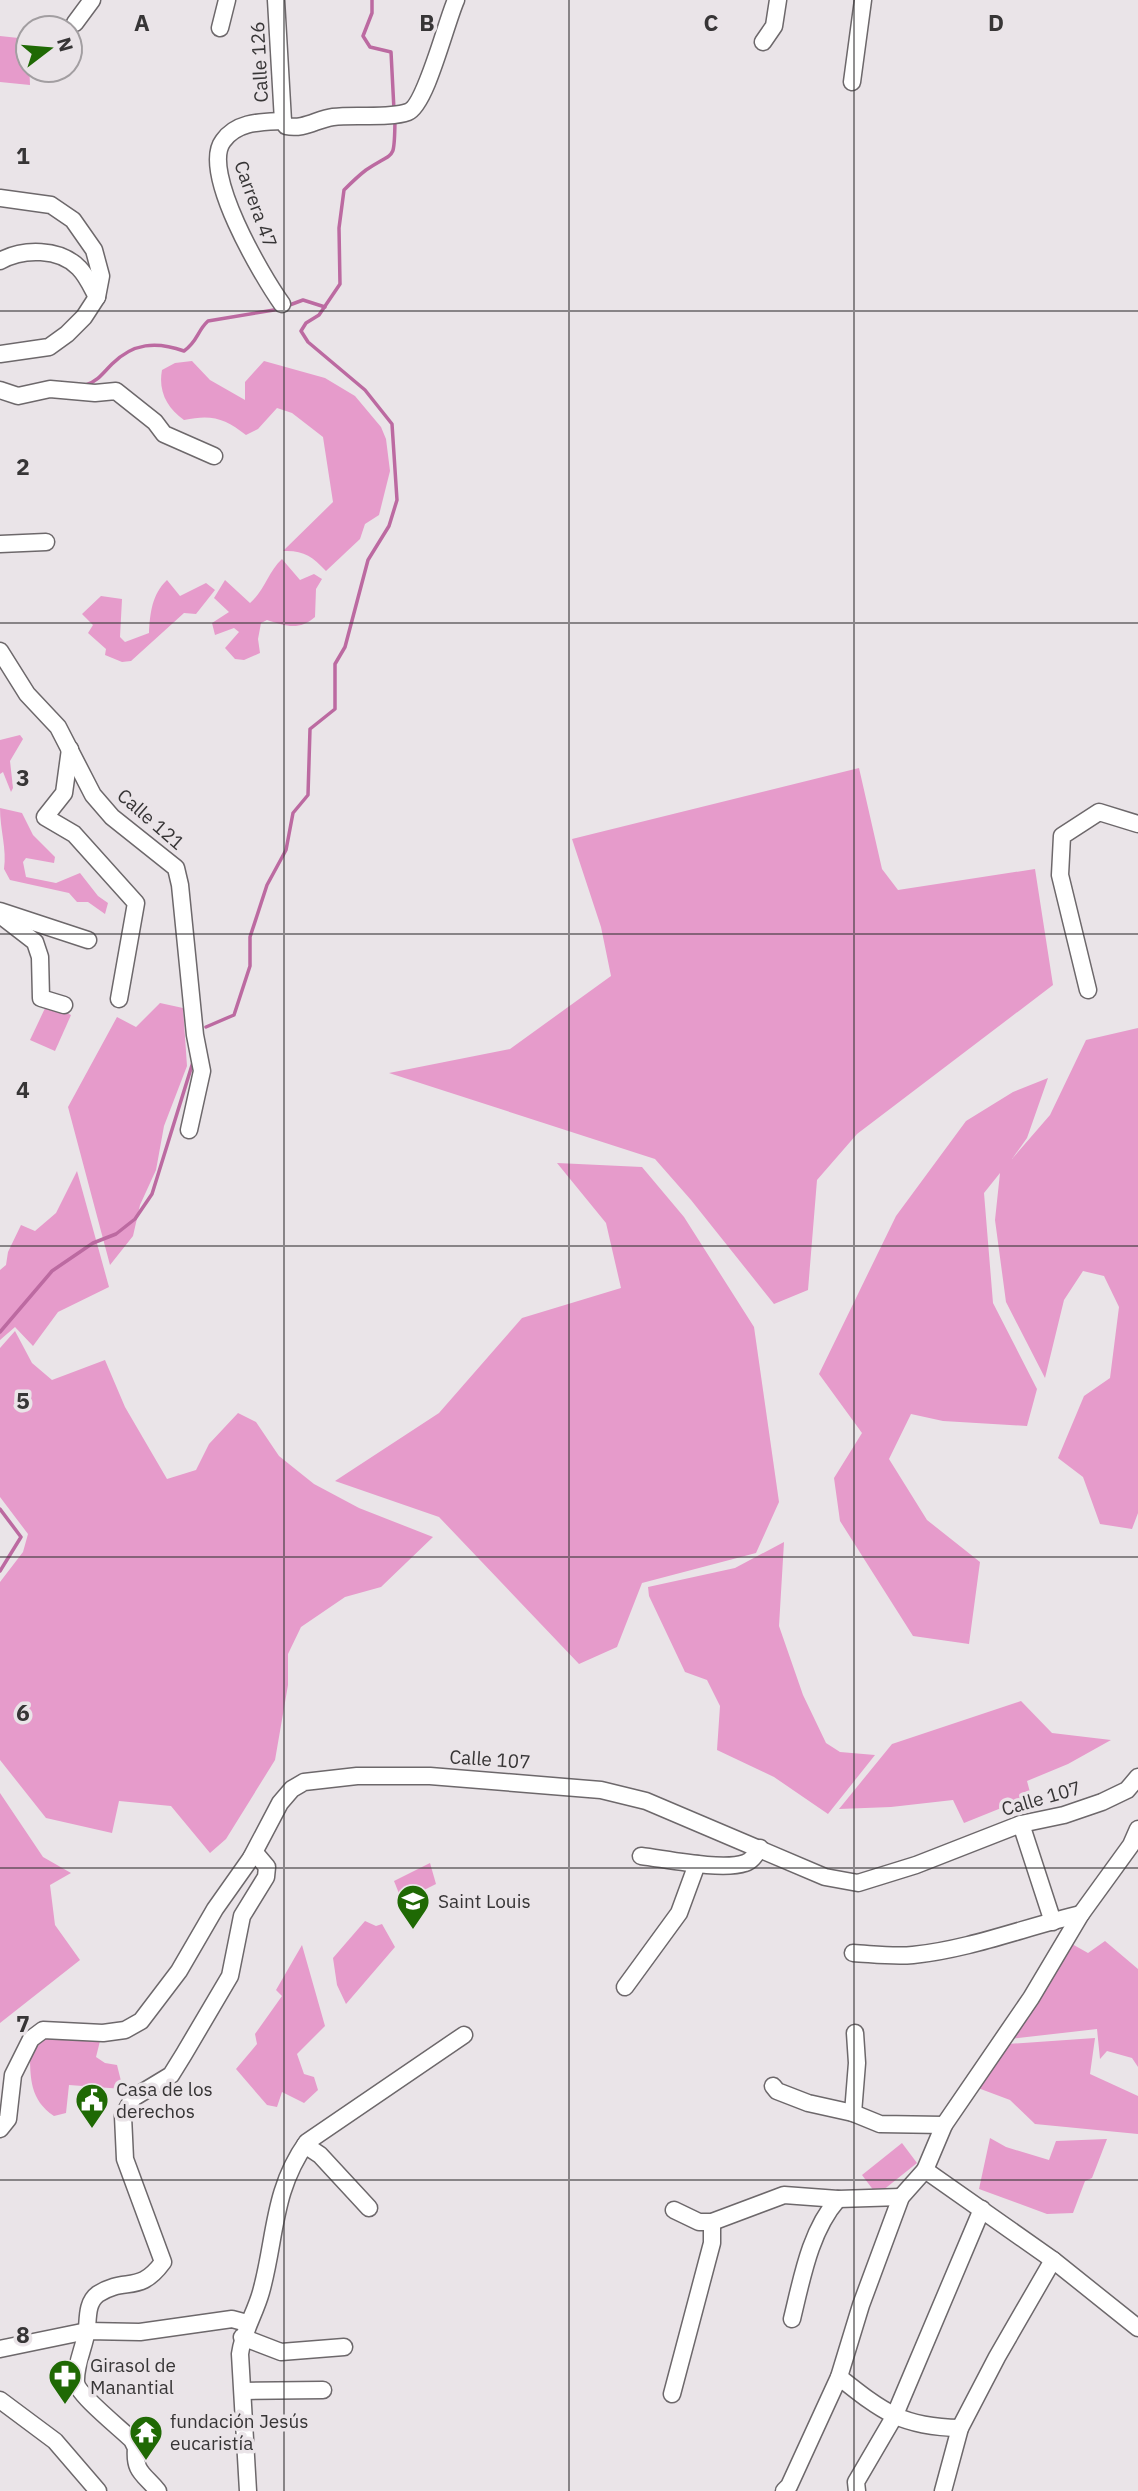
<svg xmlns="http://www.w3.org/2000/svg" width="1138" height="2491" viewBox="0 0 1138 2491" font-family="'IBM Plex Sans',sans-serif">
  <rect width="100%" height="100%" fill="#eae4e8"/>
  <g fill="#e69bcb">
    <polygon points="0,36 28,39 30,85 0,82"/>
    <path d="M192,361L210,380L245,400V382L264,361L325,378L355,396L381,427L386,439L390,471L379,515L365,524L360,539L326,571C312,556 303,550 283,551L333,502L323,437L292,413L277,408L258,429L246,435C225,418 211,414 184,420C167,408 158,391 162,370L175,363Z"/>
    <path d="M282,559L300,580L314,574L322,579L316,589L315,617C299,631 286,626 267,620L261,623L258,639L260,653L244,660L235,659L225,648L239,632L234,628L215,635L212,623L229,612L214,598L225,580L250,603C265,590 268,572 282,559Z"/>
    <path d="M167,580L180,596L206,583L215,590L196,614L184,613L131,661L122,662L105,655L106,649L88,633L93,625L82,614L101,596L122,599L120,637L125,642L149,633C150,613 152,594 167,580Z"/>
    <polygon points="20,735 23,739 10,761 13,788 11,792 3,772 0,774 0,740"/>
    <polygon points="859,768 882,869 898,890 1035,869 1053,985 857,1134 817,1180 808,1290 774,1304 691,1200 655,1159 389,1073 510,1049 611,976 601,927 572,839"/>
    <path d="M0,808L22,813L33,835L55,857L54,863L26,858L23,862L26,877L56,883L80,873L98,896L108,903L105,914L88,902H77L69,893L10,880L4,869C7,849 0,830 0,808Z"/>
    <polygon points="160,1003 183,1008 187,1066 164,1126 156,1170 140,1205 133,1236 110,1265 68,1107 117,1017 136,1027"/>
    <polygon points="47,1004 71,1015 55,1051 30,1040"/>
    <polygon points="1138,1028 1138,1513 1132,1529 1100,1524 1083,1477 1058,1458 1084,1396 1110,1378 1119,1307 1104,1276 1083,1271 1064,1300 1045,1378 1006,1302 995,1220 1000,1173 984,1193 993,1303 1037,1389 1027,1426 943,1421 911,1414 889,1459 927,1520 980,1562 969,1644 913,1636 840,1521 834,1478 862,1433 819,1374 896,1216 966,1121 1013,1092 1048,1078 1027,1138 1012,1159 1050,1115 1086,1040"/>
    <polygon points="557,1163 642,1167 684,1217 754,1327 779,1502 756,1553 642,1583 617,1647 579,1664 439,1517 335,1481 439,1413 522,1318 621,1288 606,1223"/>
    <polygon points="77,1171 109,1287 58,1312 33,1346 15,1327 0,1340 0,1270 6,1265 8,1252 21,1225 35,1231 56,1213"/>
    <polygon points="15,1331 32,1363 52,1380 105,1360 125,1407 167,1479 196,1470 209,1444 238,1413 256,1422 279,1456 314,1484 359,1508 433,1537 381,1587 345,1597 301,1627 288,1654 288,1685 275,1760 226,1839 210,1853 171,1806 119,1801 112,1833 46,1818 0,1760 0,1582 23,1552 28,1534 0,1497 0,1348"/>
    <polygon points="784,1542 779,1626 803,1695 826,1743 840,1752 875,1755 828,1814 774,1777 717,1750 720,1706 707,1680 685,1672 649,1596 648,1587 735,1568"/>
    <polygon points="1021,1701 1052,1733 1111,1740 1068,1764 1027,1781 1031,1796 964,1823 953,1800 891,1807 839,1809 892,1744"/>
    <polygon points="0,1793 43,1857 71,1873 50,1885 55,1925 80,1960 0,2023"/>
    <polygon points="430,1863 436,1884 402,1901 394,1881"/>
    <polygon points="365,1921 376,1926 382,1924 395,1947 346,2004 337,1985 333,1958"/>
    <polygon points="1105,1941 1138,1969 1138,2067 1132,2058 1107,2051 1100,2059 1097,2029 1010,2039 1072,1944 1088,1953"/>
    <polygon points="302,1945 325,2026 297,2054 304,2074 314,2077 318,2090 304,2103 282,2092 277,2107 267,2105 236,2069 257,2044 255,2034 282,1996 276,1990"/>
    <path d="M44,2034L100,2041L96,2057L105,2063L117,2065L123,2089L69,2085L66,2113L54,2116C30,2100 30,2078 30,2051Z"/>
    <polygon points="1095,2038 1090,2074 1138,2096 1138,2134 1035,2124 1010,2100 978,2088 1007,2044"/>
    <polygon points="990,2138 1006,2147 1049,2160 1056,2141 1107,2139 1092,2178 1085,2181 1073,2213 1047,2214 979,2189"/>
    <polygon points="902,2143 917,2163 877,2195 862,2175"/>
  </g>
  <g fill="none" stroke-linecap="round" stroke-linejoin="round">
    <g stroke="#bc6aa1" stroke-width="3.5">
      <polyline points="372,0 372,13 363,36 370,47 391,52 394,110"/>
      <polyline points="287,306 303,300 325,307"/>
      <path d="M86,385C99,380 103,373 112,364C133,343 156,341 184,351C198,341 197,331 208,321L280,309"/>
      <path d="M206,1027L234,1015L250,966V937L267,885L286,850L293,813L308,795L310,729L335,709V664L345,647L368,560L389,526L397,500L392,424L365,390L308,342L301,331L306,323L319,315L340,284L339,228L344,190C351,183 358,176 366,170C396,150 394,162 395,121"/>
      <polyline points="0,1332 52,1271 93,1243 116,1234 135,1219 152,1194 193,1062"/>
      <polyline points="0,1509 21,1537 0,1571"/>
    </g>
    <defs>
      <g id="minor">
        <polyline points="276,0 283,121"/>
        <polyline points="75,23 92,0"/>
        <polyline points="220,28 227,0"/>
        <polyline points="763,42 774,26 778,0"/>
        <polyline points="852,82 863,0"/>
        <polyline points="0,198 51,205 73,220 94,250 101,276 97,297 84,317 67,334 49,347 0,354"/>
        <path d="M0,261C23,248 60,248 79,268C87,276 92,288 97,297"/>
        <path d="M282,304C262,276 200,171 223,141C237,121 262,122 283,121L286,126C304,130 317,119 333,117C354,114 389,119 408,112C426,105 446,22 456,0"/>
        <polyline points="0,390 18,396 50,389 95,393 116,391 155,422 164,434 214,456"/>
        <polyline points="0,544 46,542"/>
        <polyline points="0,651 27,694 58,727 93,795 112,817 176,868 180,885 195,1035 202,1071 189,1130"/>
        <polyline points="70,749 64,793 45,817 74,834 136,903 119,999"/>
        <polyline points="0,911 88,940"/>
        <polyline points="0,915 35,942 40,957 41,998 64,1005"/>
        <polyline points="1088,990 1060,875 1062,836 1099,812 1138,824"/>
        <polyline points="1021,1824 1053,1922"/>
        <path d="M641,1856C666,1859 722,1871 745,1863C752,1861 756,1854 760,1848"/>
        <path d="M853,1953C872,1954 893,1957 913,1955C971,1949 1025,1927 1081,1914"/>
        <polyline points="625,1987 679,1913 697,1864"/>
        <polyline points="773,2086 777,2091 808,2103 853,2113 880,2124 944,2125"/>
        <polyline points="853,2113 857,2063 855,2033"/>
        <polyline points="0,2129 8,2119 13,2075 31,2039 43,2030 103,2033 125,2030 141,2021 179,1971 215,1909 251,1858 280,1803 292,1789 304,1782 357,1776 430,1776 601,1790 646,1801 825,1877 858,1883 916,1865 1021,1824 1064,1815 1102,1802 1127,1790 1138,1777"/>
        <polyline points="305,2145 320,2155 369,2208"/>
        <polyline points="925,2170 1053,2260 1138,2328"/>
        <polyline points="674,2210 699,2222 712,2222 784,2195 838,2199 901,2197"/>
        <path d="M792,2319C802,2278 810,2231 838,2199"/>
        <polyline points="242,2337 281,2352 344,2347"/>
        <polyline points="0,2349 87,2331 140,2332 232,2319 247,2323"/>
        <path d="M839,2377C883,2412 902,2427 960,2428"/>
        <polyline points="244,2391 323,2390"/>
        <polyline points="672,2394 712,2243 712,2222"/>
        <polyline points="0,2400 55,2441 98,2491"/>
        <path d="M158,2491C143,2473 134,2472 136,2448L132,2440C121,2429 77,2394 76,2382C75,2364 85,2346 87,2329C88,2317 87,2302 98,2294C126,2276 139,2295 163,2262L125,2159L123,2116L133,2098L171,2075L184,2054L230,1976L242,1916L266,1877L267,1867L256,1854L251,1858"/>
        <path d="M248,2491L240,2354C243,2331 255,2314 261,2292C276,2238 272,2191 307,2142L464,2035"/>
        <polyline points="784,2491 789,2486 839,2377 861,2305 901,2197 925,2170 944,2125 1031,1998 1081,1914 1131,1845 1138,1829"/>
        <polyline points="857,2491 856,2482 894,2417 982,2209"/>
        <polyline points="943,2491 960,2428 997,2357 1053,2260"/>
      </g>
    </defs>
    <use href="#minor" stroke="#6d686b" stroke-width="19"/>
    <use href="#minor" stroke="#fff" stroke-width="16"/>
  </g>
  <path fill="none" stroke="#373536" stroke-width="2" stroke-opacity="0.55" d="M284,0V2491M569,0V2491M854,0V2491M0,311H1138M0,623H1138M0,934H1138M0,1246H1138M0,1557H1138M0,1868H1138M0,2180H1138"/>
  <defs>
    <symbol id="school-pin" viewBox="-11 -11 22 30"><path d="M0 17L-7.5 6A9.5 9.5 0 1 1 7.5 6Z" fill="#1f6904" stroke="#eae4e8"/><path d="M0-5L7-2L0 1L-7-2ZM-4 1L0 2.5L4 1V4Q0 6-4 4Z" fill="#fff"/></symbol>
    <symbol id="civic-pin" viewBox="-11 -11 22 30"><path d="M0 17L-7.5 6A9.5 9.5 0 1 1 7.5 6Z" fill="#1f6904" stroke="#eae4e8"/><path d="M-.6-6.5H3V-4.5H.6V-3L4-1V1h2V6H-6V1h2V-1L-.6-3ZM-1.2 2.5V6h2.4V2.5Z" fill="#fff"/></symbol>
    <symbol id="pharmacy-pin" viewBox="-11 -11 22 30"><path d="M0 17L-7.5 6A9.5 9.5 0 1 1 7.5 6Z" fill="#1f6904" stroke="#eae4e8"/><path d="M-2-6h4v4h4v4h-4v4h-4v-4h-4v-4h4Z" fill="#fff"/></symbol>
    <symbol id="temple-pin" viewBox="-11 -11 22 30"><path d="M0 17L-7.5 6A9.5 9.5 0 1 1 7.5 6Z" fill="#1f6904" stroke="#eae4e8"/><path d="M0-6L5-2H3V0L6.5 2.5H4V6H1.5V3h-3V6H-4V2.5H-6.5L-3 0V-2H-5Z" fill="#fff"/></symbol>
  </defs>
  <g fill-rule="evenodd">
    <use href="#school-pin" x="394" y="1882" width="38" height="52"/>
    <use href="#civic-pin" x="73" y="2081" width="38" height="52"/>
    <use href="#pharmacy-pin" x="46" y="2357" width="38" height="52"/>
    <use href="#temple-pin" x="127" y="2413" width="38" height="52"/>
  </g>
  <g text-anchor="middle" stroke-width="7" stroke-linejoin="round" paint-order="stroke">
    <g font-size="19" fill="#373536" stroke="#eae4e8">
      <text transform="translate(259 62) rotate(-93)" y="7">Calle 126</text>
      <text transform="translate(256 204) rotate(70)" y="7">Carrera 47</text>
      <text transform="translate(151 819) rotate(41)" y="7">Calle 121</text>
      <text transform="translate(490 1759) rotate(4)" y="7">Calle 107</text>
      <text transform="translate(1041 1798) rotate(-16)" y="7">Calle 107</text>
    </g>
    <g font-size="19" fill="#373536" stroke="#eae4e8" text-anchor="start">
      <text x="438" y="1908">Saint Louis</text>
      <text x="116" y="2096">Casa de los<tspan x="116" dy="22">derechos</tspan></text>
      <text x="90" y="2372">Girasol de<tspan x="90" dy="22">Manantial</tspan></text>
      <text x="170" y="2428">fundación Jesús<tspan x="170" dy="22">eucaristía</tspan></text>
    </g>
  </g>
  <g font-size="23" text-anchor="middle" font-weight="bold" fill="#373536" stroke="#eae4e8" stroke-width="7" stroke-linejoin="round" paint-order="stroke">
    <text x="142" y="31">A</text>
    <text x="427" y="31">B</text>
    <text x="711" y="31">C</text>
    <text x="996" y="31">D</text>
    <text x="23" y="164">1</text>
    <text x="23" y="475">2</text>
    <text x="23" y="786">3</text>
    <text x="23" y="1098">4</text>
    <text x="23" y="1409">5</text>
    <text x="23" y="1721">6</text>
    <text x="23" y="2032">7</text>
    <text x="23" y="2343">8</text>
  </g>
  <g transform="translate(49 49) rotate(74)"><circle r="33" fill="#eae4e8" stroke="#a29ea1" stroke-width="2"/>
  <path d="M0-5L12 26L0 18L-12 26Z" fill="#1f6904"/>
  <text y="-10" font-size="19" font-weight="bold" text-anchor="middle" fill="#373536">N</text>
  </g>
</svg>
